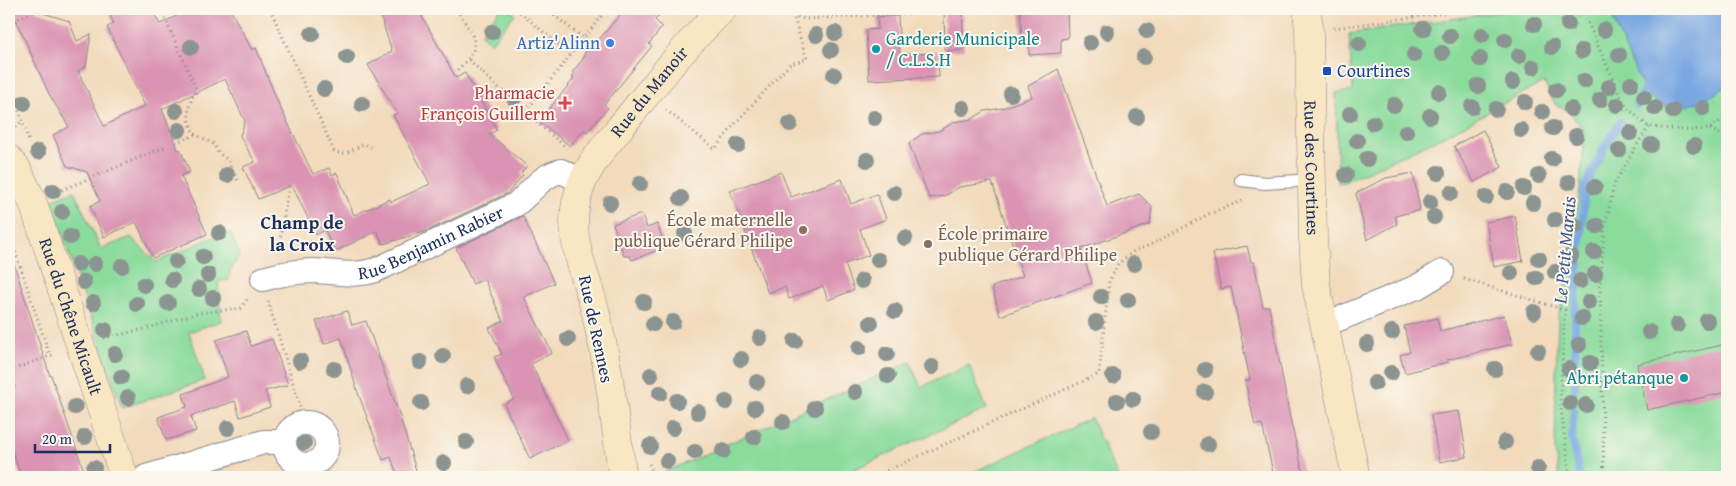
<svg xmlns="http://www.w3.org/2000/svg" width="1736" height="486" viewBox="0 0 1736 486" font-family="'Gentium Book Plus',serif">
  <rect width="100%" height="100%" fill="#fbf7ec"/>
  <filter id="ink" filterUnits="userSpaceOnUse"><feTurbulence type="fractalNoise" baseFrequency=".02" numOctaves="2"/><feDisplacementMap in="SourceGraphic" scale="10" xChannelSelector="R" yChannelSelector="G"/><feConvolveMatrix kernelMatrix="1 2 1 2 8 2 1 2 1" color-interpolation-filters="sRGB"/></filter>
  <filter id="wash" filterUnits="userSpaceOnUse"><feTurbulence type="fractalNoise" baseFrequency=".0096" numOctaves="4" result="noise"/><feDisplacementMap in="SourceGraphic" scale="20" xChannelSelector="R" yChannelSelector="G"/><feGaussianBlur stdDeviation="1.12" result="paint"/><feColorMatrix in="noise" values="0 0 0 0 0 0 0 0 0 0 0 0 0 0 0 0 0 1.4 0 .05"/><feComposite in="paint" operator="in"/></filter>
  <g filter="url(#wash)">
    <rect width="100%" height="100%" fill="#f2dabb"/>
    <g fill="#8adb9c" stroke="#52857d">
      <polygon points="500,9 508,9 515,14 491,43 481,34"/>
      <polygon points="1519,9 1571,9 1579,18 1576,9 1727,9 1727,477 1559,477 1555,451 1556,371 1558,317 1563,300 1580,188 1585,133 1570,112 1555,104 1544,82 1442,137 1345,182 1338,183 1336,93 1353,91 1349,34"/>
      <polygon points="74,191 101,249 131,237 156,262 209,239 230,232 240,255 230,271 229,280 218,281 221,321 189,332 205,380 122,408 51,200"/>
      <polygon points="910,362 921,387 969,365 987,409 837,477 663,477 661,474"/>
      <polygon points="1091,418 1118,477 963,477"/>
    </g>
    <path fill="#79a7e2" stroke="#4a6ba0" d="M1609,9H1727V85C1707,102 1669,119 1647,94C1643,89 1641,82 1638,76C1627,54 1618,32 1609,9Z"/>
    <g fill="none" stroke-linecap="round" stroke-linejoin="round">
      <g stroke="#79a7e2" stroke-width="8">
        <polyline points="1637,105 1648,81"/>
        <polyline points="1575,388 1575,310 1585,187 1604,148 1620,122"/>
        <polyline points="1574,410 1572,439 1580,477"/>
      </g>
    </g>
    <g id="blocks">
      <g fill="#da93b2">
        <polygon points="11,9 30,9 69,21 77,41 91,34 86,66 78,71 104,126 145,106 107,27 114,24 107,9 151,9 160,24 191,9 230,9 252,50 256,48 278,103 313,174 329,168 332,175 337,173 354,215 390,199 391,202 430,184 393,115 397,113 368,65 392,51 378,9 418,9 456,78 465,73 497,130 489,134 527,166 521,173 523,175 508,193 427,231 383,244 377,231 334,252 325,230 316,235 292,185 258,199 243,167 255,162 240,136 245,121 225,79 162,109 178,150 180,149 190,172 181,176 207,234 153,258 136,222 104,237 90,206 100,201 87,172 67,166 53,135 69,127 49,94"/>
        <polygon points="625,9 665,9 655,20 662,27 649,44 652,46 604,105 608,108 587,132 584,130 570,146 539,121 573,80 573,71 583,59 584,54 590,44 596,43"/>
        <polygon points="944,9 962,9 964,50 945,51"/>
        <polygon points="1020,9 1067,9 1068,38 1061,39 1061,53 1029,55 1029,40 1022,40"/>
        <polygon points="898,16 900,54 938,53 939,77 869,80 866,30 878,29 877,17"/>
        <polygon points="1058,69 1107,206 1139,194 1152,207 1150,224 1081,249 1092,283 1000,316 992,287 1023,276 992,182 959,187 945,196 929,198 909,143 922,134 939,131 954,122 972,119 985,111 1002,108 1032,97 1028,86"/>
        <polygon points="1483,130 1502,167 1474,182 1454,146"/>
        <polygon points="781,172 791,197 842,179 851,204 877,194 886,219 860,229 869,255 845,264 854,290 828,300 823,286 789,299 785,287 768,293 730,191"/>
        <polygon points="1413,173 1420,210 1395,216 1397,224 1367,240 1356,193 1386,178"/>
        <polygon points="642,214 647,228 657,224 666,247 632,260 630,256 624,256 613,224"/>
        <polygon points="523,216 554,283 524,297 552,353 531,364 568,440 530,459 504,404 514,399 494,357 502,354 489,328 503,321 484,279 473,284 456,248"/>
        <polygon points="1515,216 1523,261 1494,267 1486,222"/>
        <polygon points="1247,246 1251,262 1254,262 1263,307 1269,306 1290,418 1304,477 1274,477 1262,424 1255,425 1245,381 1250,380 1231,287 1221,289 1213,253"/>
        <polygon points="13,261 50,376 51,375 86,477 21,477 9,441 9,390 15,388 9,344 9,262"/>
        <polygon points="347,311 352,325 366,321 399,414 418,477 398,477 391,457 383,460 358,393 341,338 324,344 316,321"/>
        <polygon points="1504,315 1512,344 1447,360 1448,362 1405,373 1400,355 1410,352 1404,326 1437,318 1440,331"/>
        <polygon points="246,331 251,346 272,339 288,385 265,391 270,407 240,417 235,401 191,416 196,431 166,440 158,417 187,407 183,394 228,377 216,340"/>
        <polygon points="1727,344 1727,392 1647,410 1637,364"/>
        <polygon points="1459,411 1467,457 1439,462 1431,415"/>
      </g>
    </g>
  </g>
  <g filter="url(#ink)">
    <use href="#blocks" fill-opacity="0" stroke="#86848c" stroke-width="1"/>
    <g fill="none" stroke-linecap="round" stroke-linejoin="round">
      <defs>
        <polyline id="lane" points="1241,180 1265,183 1313,180"/>
        <g id="street">
          <path id="s1" d="M263,279C280,274 296,271 314,271C337,272 353,277 376,270L515,205C532,193 539,176 561,171L582,181"/>
          <polyline points="1324,325 1417,287 1442,272"/>
          <circle cx="306" cy="444" r="21"/>
          <polyline points="146,477 264,442 285,442"/>
        </g>
        <g id="secondary">
          <path id="s2" d="M1307,9L1309,32L1313,238L1316,285L1356,477"/>
          <path id="s3" d="M9,159L17,169L32,200L124,477"/>
          <path id="s4" d="M623,477C616,434 612,389 603,346C600,334 598,322 595,310C586,275 568,239 576,203C582,168 610,141 631,114C660,78 689,41 723,9"/>
        </g>
      </defs>
      <use href="#lane" stroke="#86848c" stroke-width="14"/>
      <use href="#street" stroke="#86848c" stroke-width="26"/>
      <use href="#secondary" stroke="#86848c" stroke-width="29"/>
      <g stroke="#86848c" stroke-width="3" stroke-dasharray="1 4" stroke-linecap="butt">
        <path d="M161,9L196,89C187,110 186,113 194,134L214,144L218,153L227,159L239,183"/>
        <path d="M270,9L334,151C344,157 355,148 364,144L371,147"/>
        <path d="M457,9C473,38 486,44 457,70"/>
        <polyline points="516,9 570,54"/>
        <polyline points="546,9 583,38"/>
        <polyline points="791,9 798,17 805,19 939,12 943,9"/>
        <polyline points="1582,9 1618,91 1627,108 1649,127 1685,130 1710,129 1727,116"/>
        <polyline points="9,22 42,9"/>
        <polyline points="1334,28 1474,9"/>
        <polyline points="469,60 521,109 526,109 530,106 607,9"/>
        <polyline points="9,82 29,141"/>
        <polyline points="521,109 567,148"/>
        <polyline points="666,110 715,149 738,120 790,64 807,59 792,11"/>
        <polyline points="1710,129 1727,137"/>
        <polyline points="9,134 21,122"/>
        <polyline points="176,143 194,135"/>
        <polyline points="57,192 167,146"/>
        <polyline points="9,233 50,356"/>
        <polyline points="276,251 279,244 289,186"/>
        <polyline points="1464,279 1565,310 1560,401 1570,477"/>
        <polyline points="268,301 305,423"/>
        <polyline points="104,338 145,329 198,313 241,308 249,297"/>
        <polyline points="9,371 55,354"/>
        <polyline points="322,458 329,477"/>
        <polyline points="649,464 655,477"/>
        <polyline points="873,477 1099,374 1109,282 1118,264 1133,252 1152,244 1209,214 1244,200"/>
        <polyline points="1604,477 1600,287 1605,225 1615,183 1635,148 1649,127"/>
      </g>
      <use href="#lane" stroke="#fff" stroke-width="12"/>
      <use href="#street" stroke="#fff" stroke-width="24"/>
      <use href="#secondary" stroke="#f9e7c3" stroke-width="28"/>
    </g>
    <g fill="#8b9491">
      <circle cx="1534" cy="24" r="8"/>
      <circle cx="1568" cy="24" r="8"/>
      <circle cx="1423" cy="29" r="8"/>
      <circle cx="1604" cy="30" r="8"/>
      <circle cx="1147" cy="31" r="8"/>
      <circle cx="492" cy="32" r="8"/>
      <circle cx="1107" cy="32" r="8"/>
      <circle cx="835" cy="33" r="8"/>
      <circle cx="312" cy="34" r="8"/>
      <circle cx="816" cy="35" r="8"/>
      <circle cx="1482" cy="35" r="8"/>
      <circle cx="1450" cy="36" r="8"/>
      <circle cx="1505" cy="40" r="8"/>
      <circle cx="1090" cy="43" r="8"/>
      <circle cx="1359" cy="44" r="8"/>
      <circle cx="191" cy="47" r="8"/>
      <circle cx="1552" cy="47" r="8"/>
      <circle cx="831" cy="50" r="8"/>
      <circle cx="1582" cy="51" r="8"/>
      <circle cx="1442" cy="53" r="8"/>
      <circle cx="1414" cy="55" r="8"/>
      <circle cx="1619" cy="55" r="8"/>
      <circle cx="1519" cy="56" r="8"/>
      <circle cx="347" cy="57" r="8"/>
      <circle cx="1144" cy="57" r="8"/>
      <circle cx="1480" cy="59" r="8"/>
      <circle cx="1533" cy="67" r="8"/>
      <circle cx="834" cy="75" r="8"/>
      <circle cx="1584" cy="81" r="8"/>
      <circle cx="1513" cy="82" r="8"/>
      <circle cx="1631" cy="84" r="8"/>
      <circle cx="1478" cy="86" r="8"/>
      <circle cx="1609" cy="87" r="8"/>
      <circle cx="324" cy="89" r="8"/>
      <circle cx="1556" cy="90" r="8"/>
      <circle cx="1439" cy="92" r="8"/>
      <circle cx="1011" cy="94" r="8"/>
      <circle cx="1644" cy="97" r="8"/>
      <circle cx="514" cy="98" r="8"/>
      <circle cx="1600" cy="100" r="8"/>
      <circle cx="1525" cy="102" r="8"/>
      <circle cx="24" cy="103" r="8"/>
      <circle cx="362" cy="104" r="8"/>
      <circle cx="1394" cy="105" r="8"/>
      <circle cx="1617" cy="105" r="8"/>
      <circle cx="1472" cy="107" r="8"/>
      <circle cx="963" cy="108" r="8"/>
      <circle cx="1655" cy="108" r="8"/>
      <circle cx="1703" cy="108" r="8"/>
      <circle cx="1496" cy="109" r="8"/>
      <circle cx="1571" cy="109" r="8"/>
      <circle cx="176" cy="111" r="8"/>
      <circle cx="1673" cy="111" r="8"/>
      <circle cx="1542" cy="112" r="8"/>
      <circle cx="1350" cy="114" r="8"/>
      <circle cx="1430" cy="116" r="8"/>
      <circle cx="1137" cy="117" r="8"/>
      <circle cx="874" cy="118" r="8"/>
      <circle cx="1373" cy="123" r="8"/>
      <circle cx="790" cy="124" r="8"/>
      <circle cx="1553" cy="128" r="8"/>
      <circle cx="179" cy="130" r="8"/>
      <circle cx="1521" cy="130" r="8"/>
      <circle cx="1406" cy="132" r="8"/>
      <circle cx="1630" cy="133" r="8"/>
      <circle cx="1576" cy="136" r="8"/>
      <circle cx="1357" cy="141" r="8"/>
      <circle cx="738" cy="145" r="8"/>
      <circle cx="1651" cy="145" r="8"/>
      <circle cx="1694" cy="146" r="8"/>
      <circle cx="1619" cy="150" r="8"/>
      <circle cx="38" cy="152" r="8"/>
      <circle cx="1367" cy="159" r="8"/>
      <circle cx="1552" cy="159" r="8"/>
      <circle cx="867" cy="160" r="8"/>
      <circle cx="1438" cy="173" r="8"/>
      <circle cx="227" cy="175" r="8"/>
      <circle cx="1346" cy="175" r="8"/>
      <circle cx="1539" cy="176" r="8"/>
      <circle cx="1569" cy="182" r="8"/>
      <circle cx="640" cy="184" r="8"/>
      <circle cx="1595" cy="187" r="8"/>
      <circle cx="1524" cy="188" r="8"/>
      <circle cx="53" cy="191" r="8"/>
      <circle cx="1507" cy="192" r="8"/>
      <circle cx="894" cy="193" r="8"/>
      <circle cx="1451" cy="193" r="8"/>
      <circle cx="1486" cy="197" r="8"/>
      <circle cx="681" cy="198" r="8"/>
      <circle cx="1430" cy="202" r="8"/>
      <circle cx="610" cy="203" r="8"/>
      <circle cx="1533" cy="203" r="8"/>
      <circle cx="62" cy="212" r="8"/>
      <circle cx="1434" cy="217" r="8"/>
      <circle cx="1555" cy="220" r="8"/>
      <circle cx="1576" cy="226" r="8"/>
      <circle cx="1597" cy="226" r="8"/>
      <circle cx="219" cy="233" r="8"/>
      <circle cx="685" cy="234" r="8"/>
      <circle cx="70" cy="237" r="8"/>
      <circle cx="905" cy="238" r="8"/>
      <circle cx="1594" cy="252" r="8"/>
      <circle cx="1571" cy="256" r="8"/>
      <circle cx="203" cy="257" r="8"/>
      <circle cx="1539" cy="259" r="8"/>
      <circle cx="878" cy="260" r="8"/>
      <circle cx="176" cy="261" r="8"/>
      <circle cx="78" cy="264" r="8"/>
      <circle cx="95" cy="264" r="8"/>
      <circle cx="1134" cy="264" r="8"/>
      <circle cx="122" cy="266" r="8"/>
      <circle cx="1555" cy="272" r="8"/>
      <circle cx="1511" cy="273" r="8"/>
      <circle cx="1595" cy="274" r="8"/>
      <circle cx="208" cy="275" r="8"/>
      <circle cx="1536" cy="278" r="8"/>
      <circle cx="172" cy="280" r="8"/>
      <circle cx="862" cy="281" r="8"/>
      <circle cx="1580" cy="281" r="8"/>
      <circle cx="84" cy="282" r="8"/>
      <circle cx="144" cy="285" r="8"/>
      <circle cx="199" cy="289" r="8"/>
      <circle cx="1101" cy="297" r="8"/>
      <circle cx="213" cy="298" r="8"/>
      <circle cx="1128" cy="300" r="8"/>
      <circle cx="644" cy="302" r="8"/>
      <circle cx="1589" cy="302" r="8"/>
      <circle cx="93" cy="303" r="8"/>
      <circle cx="168" cy="303" r="8"/>
      <circle cx="137" cy="304" r="8"/>
      <circle cx="895" cy="311" r="8"/>
      <circle cx="1534" cy="312" r="8"/>
      <circle cx="1582" cy="318" r="8"/>
      <circle cx="1707" cy="321" r="8"/>
      <circle cx="673" cy="322" r="8"/>
      <circle cx="1096" cy="322" r="8"/>
      <circle cx="871" cy="323" r="8"/>
      <circle cx="653" cy="324" r="8"/>
      <circle cx="1677" cy="325" r="8"/>
      <circle cx="105" cy="330" r="8"/>
      <circle cx="1392" cy="332" r="8"/>
      <circle cx="1649" cy="332" r="8"/>
      <circle cx="760" cy="338" r="8"/>
      <circle cx="568" cy="339" r="8"/>
      <circle cx="795" cy="341" r="8"/>
      <circle cx="1367" cy="344" r="8"/>
      <circle cx="1579" cy="345" r="8"/>
      <circle cx="859" cy="348" r="8"/>
      <circle cx="1538" cy="351" r="8"/>
      <circle cx="115" cy="354" r="8"/>
      <circle cx="887" cy="354" r="8"/>
      <circle cx="443" cy="356" r="8"/>
      <circle cx="741" cy="359" r="8"/>
      <circle cx="300" cy="361" r="8"/>
      <circle cx="420" cy="362" r="8"/>
      <circle cx="1590" cy="363" r="8"/>
      <circle cx="932" cy="367" r="8"/>
      <circle cx="334" cy="369" r="8"/>
      <circle cx="1495" cy="369" r="8"/>
      <circle cx="1569" cy="369" r="8"/>
      <circle cx="1205" cy="370" r="8"/>
      <circle cx="1391" cy="373" r="8"/>
      <circle cx="651" cy="375" r="8"/>
      <circle cx="888" cy="376" r="8"/>
      <circle cx="1113" cy="376" r="8"/>
      <circle cx="121" cy="377" r="8"/>
      <circle cx="757" cy="382" r="8"/>
      <circle cx="1375" cy="383" r="8"/>
      <circle cx="467" cy="386" r="8"/>
      <circle cx="855" cy="392" r="8"/>
      <circle cx="1205" cy="392" r="8"/>
      <circle cx="660" cy="393" r="8"/>
      <circle cx="128" cy="398" r="8"/>
      <circle cx="1133" cy="399" r="8"/>
      <circle cx="677" cy="401" r="8"/>
      <circle cx="1117" cy="401" r="8"/>
      <circle cx="726" cy="402" r="8"/>
      <circle cx="421" cy="403" r="8"/>
      <circle cx="1570" cy="403" r="8"/>
      <circle cx="1586" cy="405" r="8"/>
      <circle cx="75" cy="407" r="8"/>
      <circle cx="755" cy="408" r="8"/>
      <circle cx="815" cy="408" r="8"/>
      <circle cx="698" cy="412" r="8"/>
      <circle cx="783" cy="422" r="8"/>
      <circle cx="228" cy="428" r="8"/>
      <circle cx="673" cy="428" r="8"/>
      <circle cx="1151" cy="432" r="8"/>
      <circle cx="85" cy="437" r="8"/>
      <circle cx="754" cy="437" r="8"/>
      <circle cx="466" cy="442" r="8"/>
      <circle cx="1505" cy="442" r="8"/>
      <circle cx="304" cy="443" r="8"/>
      <circle cx="1208" cy="444" r="8"/>
      <circle cx="650" cy="446" r="8"/>
      <circle cx="723" cy="451" r="8"/>
      <circle cx="695" cy="452" r="8"/>
      <circle cx="667" cy="461" r="8"/>
      <circle cx="444" cy="463" r="8"/>
      <circle cx="94" cy="468" r="8"/>
      <circle cx="1538" cy="468" r="8"/>
    </g>
  </g>
  <circle fill="#3f7fe0" stroke="#fbf7ec" stroke-width="2" cx="610" cy="43" r="5"/>
  <g fill="#0f9aa8" stroke="#fbf7ec" stroke-width="2">
    <circle cx="876" cy="49" r="5"/>
    <circle cx="1684" cy="378" r="5"/>
  </g>
  <rect fill="#1a4fb4" stroke="#fbf7ec" stroke-width="2" x="1322" y="66" width="10" height="10" rx="2.5"/>
  <path fill="#e0444e" stroke="#fbf7ec" stroke-width="2" d="M562.5 95.5h5v5h5v5h-5v5h-5v-5h-5v-5h5z"/>
  <g fill="#8d6e63" stroke="#fbf7ec" stroke-width="2">
    <circle cx="803" cy="230" r="5"/>
    <circle cx="928" cy="244" r="5"/>
  </g>
  <g text-anchor="middle" stroke-width="4" stroke-linejoin="round" paint-order="stroke">
    <g font-size="18" fill="#0d838f" stroke="#fbf7ec" text-anchor="start">
      <text x="886" y="45">Garderie Municipale<tspan x="886" dy="21">/ C.L.S.H</tspan></text>
      <text x="1674" y="384" text-anchor="end">Abri pétanque</text>
    </g>
    <g font-size="18" fill="#366cbe" stroke="#fbf7ec" text-anchor="end">
      <text x="600" y="49">Artiz'Alinn</text>
    </g>
    <g font-size="18" fill="#164399" stroke="#fbf7ec" text-anchor="start">
      <text x="1337" y="77">Courtines</text>
    </g>
    <g font-size="18" fill="#be3a42" stroke="#fbf7ec" text-anchor="end">
      <text x="555" y="99">Pharmacie<tspan x="555" dy="21">François Guillerm</tspan></text>
    </g>
    <g font-size="18" fill="#1b2f5e" stroke="#fbf7ec">
      <text dy="6" stroke="none"><textPath href="#s4" startOffset="414">Rue du Manoir</textPath></text>
      <text dy="6" stroke="none"><textPath href="#s2" startOffset="159">Rue des Courtines</textPath></text>
      <text dy="6" stroke="none"><textPath href="#s1" startOffset="175">Rue Benjamin Rabier</textPath></text>
      <text dy="6" stroke="none"><textPath href="#s3" startOffset="170">Rue du Chêne Micault</textPath></text>
      <text transform="translate(596 329) rotate(78)" y="6">Rue de Rennes</text>
    </g>
    <g font-size="18" fill="#785e54" stroke="#fbf7ec" text-anchor="end">
      <text x="793" y="226">École maternelle<tspan x="793" dy="21">publique Gérard Philipe</tspan></text>
      <text x="938" y="240" text-anchor="start">École primaire<tspan x="938" dy="21">publique Gérard Philipe</tspan></text>
    </g>
    <g font-size="19" font-weight="bold" fill="#1b2f5e" stroke="#fbf7ec">
      <text x="302" y="229">Champ de<tspan x="302" dy="22">la Croix</tspan></text>
    </g>
    <g font-size="19" font-style="italic" fill="#3c598c" stroke="#fbf7ec">
      <text transform="translate(1564 250) rotate(-85)" y="7">Le Petit Marais</text>
    </g>
  </g>
  <rect width="1736" height="486" fill="none" stroke="#fbf7ec" stroke-width="30"/>
  <path d="M35 444v8h75v-8" fill="none" stroke="#1b2f5e" stroke-width="2.5"/>
  <text x="42" y="444" font-size="15" fill="#1b2f5e" stroke="#fbf7ec" stroke-width="4" paint-order="stroke">20 m</text>
</svg>
